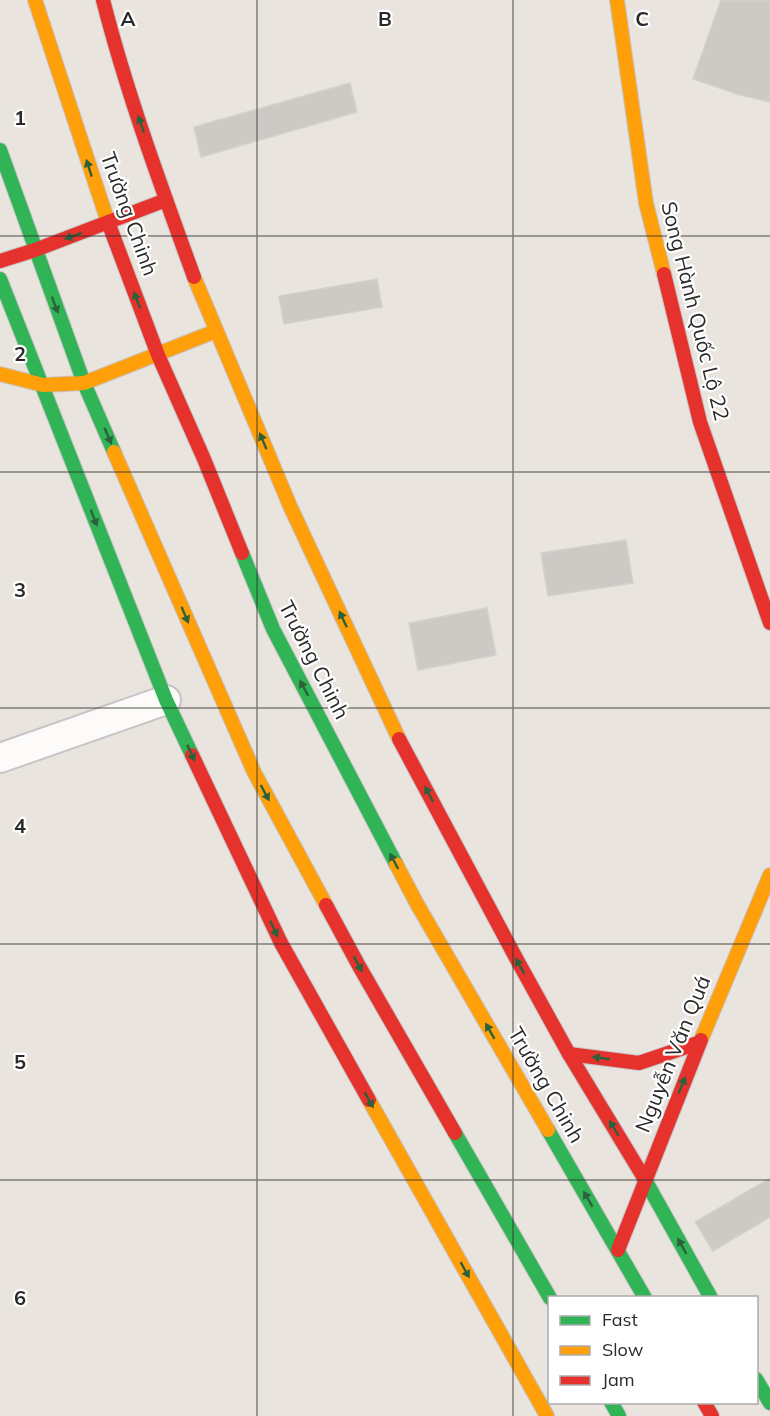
<svg xmlns="http://www.w3.org/2000/svg" width="770" height="1416" viewBox="0 0 770 1416" font-family="Mulish,sans-serif">
  <rect width="100%" height="100%" fill="#e9e4de"/>
  <g fill="#cdcac6" stroke="#d4d0cb" stroke-width="1.5">
    <polygon points="721,0 770,0 770,102 740,95 693,79"/>
    <polygon points="350,83 357,112 201,157 194,127"/>
    <polygon points="377,279 382,307 284,324 279,296"/>
    <polygon points="626,540 633,583 548,596 541,553"/>
    <polygon points="487,608 496,655 418,670 409,623"/>
    <polygon points="770,1178 770,1217 713,1251 695,1222"/>
  </g>
  <g fill="none" stroke-linecap="round" stroke-linejoin="round">
    <defs>
      <polyline id="street" points="0,758 166,700"/>
      <g id="fast">
        <polyline points="0,150 84,383 114,452"/>
        <polyline points="0,279 166,700 192,755"/>
        <polyline points="242,553 273,629 396,864"/>
        <polyline points="548,1130 645,1298"/>
        <polyline points="455,1133 550,1298"/>
        <polyline points="644,1178 711,1298"/>
        <polyline points="756,1379 770,1403"/>
        <polyline points="611,1402 619,1416"/>
      </g>
      <g id="slow">
        <polyline points="35,0 108,222"/>
        <polyline points="617,0 646,203 664,274"/>
        <polyline points="194,277 290,506 399,739"/>
        <polyline points="0,374 43,385 84,383 216,331"/>
        <polyline points="114,452 254,772 326,905"/>
        <polyline points="396,864 417,904 548,1130"/>
        <polyline points="701,1040 770,875"/>
        <polyline points="369,1100 547,1416"/>
      </g>
      <g id="jam">
        <path d="M103,0C127,94 161,186 194,277"/>
        <polyline points="108,222 158,355 204,459 242,553"/>
        <polyline points="0,261 35,250 166,200"/>
        <polyline points="664,274 700,422 770,623"/>
        <polyline points="399,739 516,958 569,1054 644,1178"/>
        <polyline points="192,755 281,943 369,1100"/>
        <polyline points="326,905 359,966 455,1133"/>
        <polyline points="569,1054 639,1063 698,1043"/>
        <polyline points="618,1250 701,1040"/>
        <polyline points="704,1402 712,1416"/>
      </g>
    </defs>
    <use href="#street" stroke="#c6c4c5" stroke-width="32"/>
    <use href="#fast" stroke="#c6c4c5" stroke-width="16"/>
    <use href="#slow" stroke="#c6c4c5" stroke-width="16"/>
    <use href="#jam" stroke="#c6c4c5" stroke-width="16"/>
    <use href="#street" stroke="#fcfbfa" stroke-width="28"/>
    <use href="#fast" stroke="#30b455" stroke-width="14"/>
    <use href="#slow" stroke="#ff9f0a" stroke-width="14"/>
    <use href="#jam" stroke="#e5322d" stroke-width="14"/>
  </g>
  <defs><path id="oneway-solid" d="M-6-.8H1V-3.2L6.5 0L1 3.2V.8H-6Z" transform="scale(1.5)"/></defs>
  <g fill="#2c613b">
    <use href="#oneway-solid" transform="translate(141 124) rotate(-109)"/>
    <use href="#oneway-solid" transform="translate(89 168) rotate(-108)"/>
    <use href="#oneway-solid" transform="translate(73 236) rotate(160)"/>
    <use href="#oneway-solid" transform="translate(137 300) rotate(-111)"/>
    <use href="#oneway-solid" transform="translate(55 305) rotate(69)"/>
    <use href="#oneway-solid" transform="translate(108 436) rotate(67)"/>
    <use href="#oneway-solid" transform="translate(263 441) rotate(-113)"/>
    <use href="#oneway-solid" transform="translate(94 518) rotate(69)"/>
    <use href="#oneway-solid" transform="translate(185 615) rotate(67)"/>
    <use href="#oneway-solid" transform="translate(343 619) rotate(-115)"/>
    <use href="#oneway-solid" transform="translate(304 688) rotate(-118)"/>
    <use href="#oneway-solid" transform="translate(191 753) rotate(65)"/>
    <use href="#oneway-solid" transform="translate(265 793) rotate(62)"/>
    <use href="#oneway-solid" transform="translate(429 794) rotate(-118)"/>
    <use href="#oneway-solid" transform="translate(394 861) rotate(-118)"/>
    <use href="#oneway-solid" transform="translate(274 929) rotate(65)"/>
    <use href="#oneway-solid" transform="translate(358 964) rotate(61)"/>
    <use href="#oneway-solid" transform="translate(520 966) rotate(-119)"/>
    <use href="#oneway-solid" transform="translate(490 1031) rotate(-120)"/>
    <use href="#oneway-solid" transform="translate(601 1058) rotate(-172)"/>
    <use href="#oneway-solid" transform="translate(682 1085) rotate(-68)"/>
    <use href="#oneway-solid" transform="translate(369 1100) rotate(61)"/>
    <use href="#oneway-solid" transform="translate(614 1128) rotate(-121)"/>
    <use href="#oneway-solid" transform="translate(588 1199) rotate(-120)"/>
    <use href="#oneway-solid" transform="translate(682 1246) rotate(-119)"/>
    <use href="#oneway-solid" transform="translate(465 1270) rotate(61)"/>
  </g>
  <path fill="none" stroke="#2a2a2a" stroke-width="1.5" stroke-opacity="0.55" d="M257,0V1416M513,0V1416M0,236H770M0,472H770M0,708H770M0,944H770M0,1180H770"/>
  <g text-anchor="middle" stroke-width="4.5" stroke-linejoin="round" paint-order="stroke">
    <g font-size="21" fill="#2a2a2a" stroke="#fff">
      <text transform="translate(129 214) rotate(70)" y="7">Trường Chinh</text>
      <text transform="translate(695 311) rotate(76)" y="7">Song Hành Quốc Lộ 22</text>
      <text transform="translate(314 660) rotate(63)" y="7">Trường Chinh</text>
      <text transform="translate(673 1054) rotate(-68)" y="7">Nguyễn Văn Quá</text>
      <text transform="translate(546 1085) rotate(60)" y="7">Trường Chinh</text>
    </g>
  </g>
  <g font-size="20" text-anchor="middle" font-weight="bold" fill="#2a2a2a" stroke="#fff" stroke-width="4.5" stroke-linejoin="round" paint-order="stroke">
    <text x="128" y="26">A</text>
    <text x="385" y="26">B</text>
    <text x="642" y="26">C</text>
    <text x="20" y="125">1</text>
    <text x="20" y="361">2</text>
    <text x="20" y="597">3</text>
    <text x="20" y="833">4</text>
    <text x="20" y="1069">5</text>
    <text x="20" y="1305">6</text>
  </g>
  <rect x="548" y="1296" width="210" height="108" fill="#ffffff" stroke="#aaaaaa" stroke-width="1.5"/>
  <rect x="560" y="1316" width="30" height="9" fill="#30b455" stroke="#aaaaaa" stroke-width="1.5"/>
  <text x="602" y="1326" font-size="18" fill="#2a2a2a">Fast</text>
  <rect x="560" y="1346" width="30" height="9" fill="#ff9f0a" stroke="#aaaaaa" stroke-width="1.5"/>
  <text x="602" y="1356" font-size="18" fill="#2a2a2a">Slow</text>
  <rect x="560" y="1376" width="30" height="9" fill="#e5322d" stroke="#aaaaaa" stroke-width="1.5"/>
  <text x="602" y="1386" font-size="18" fill="#2a2a2a">Jam</text>
</svg>
